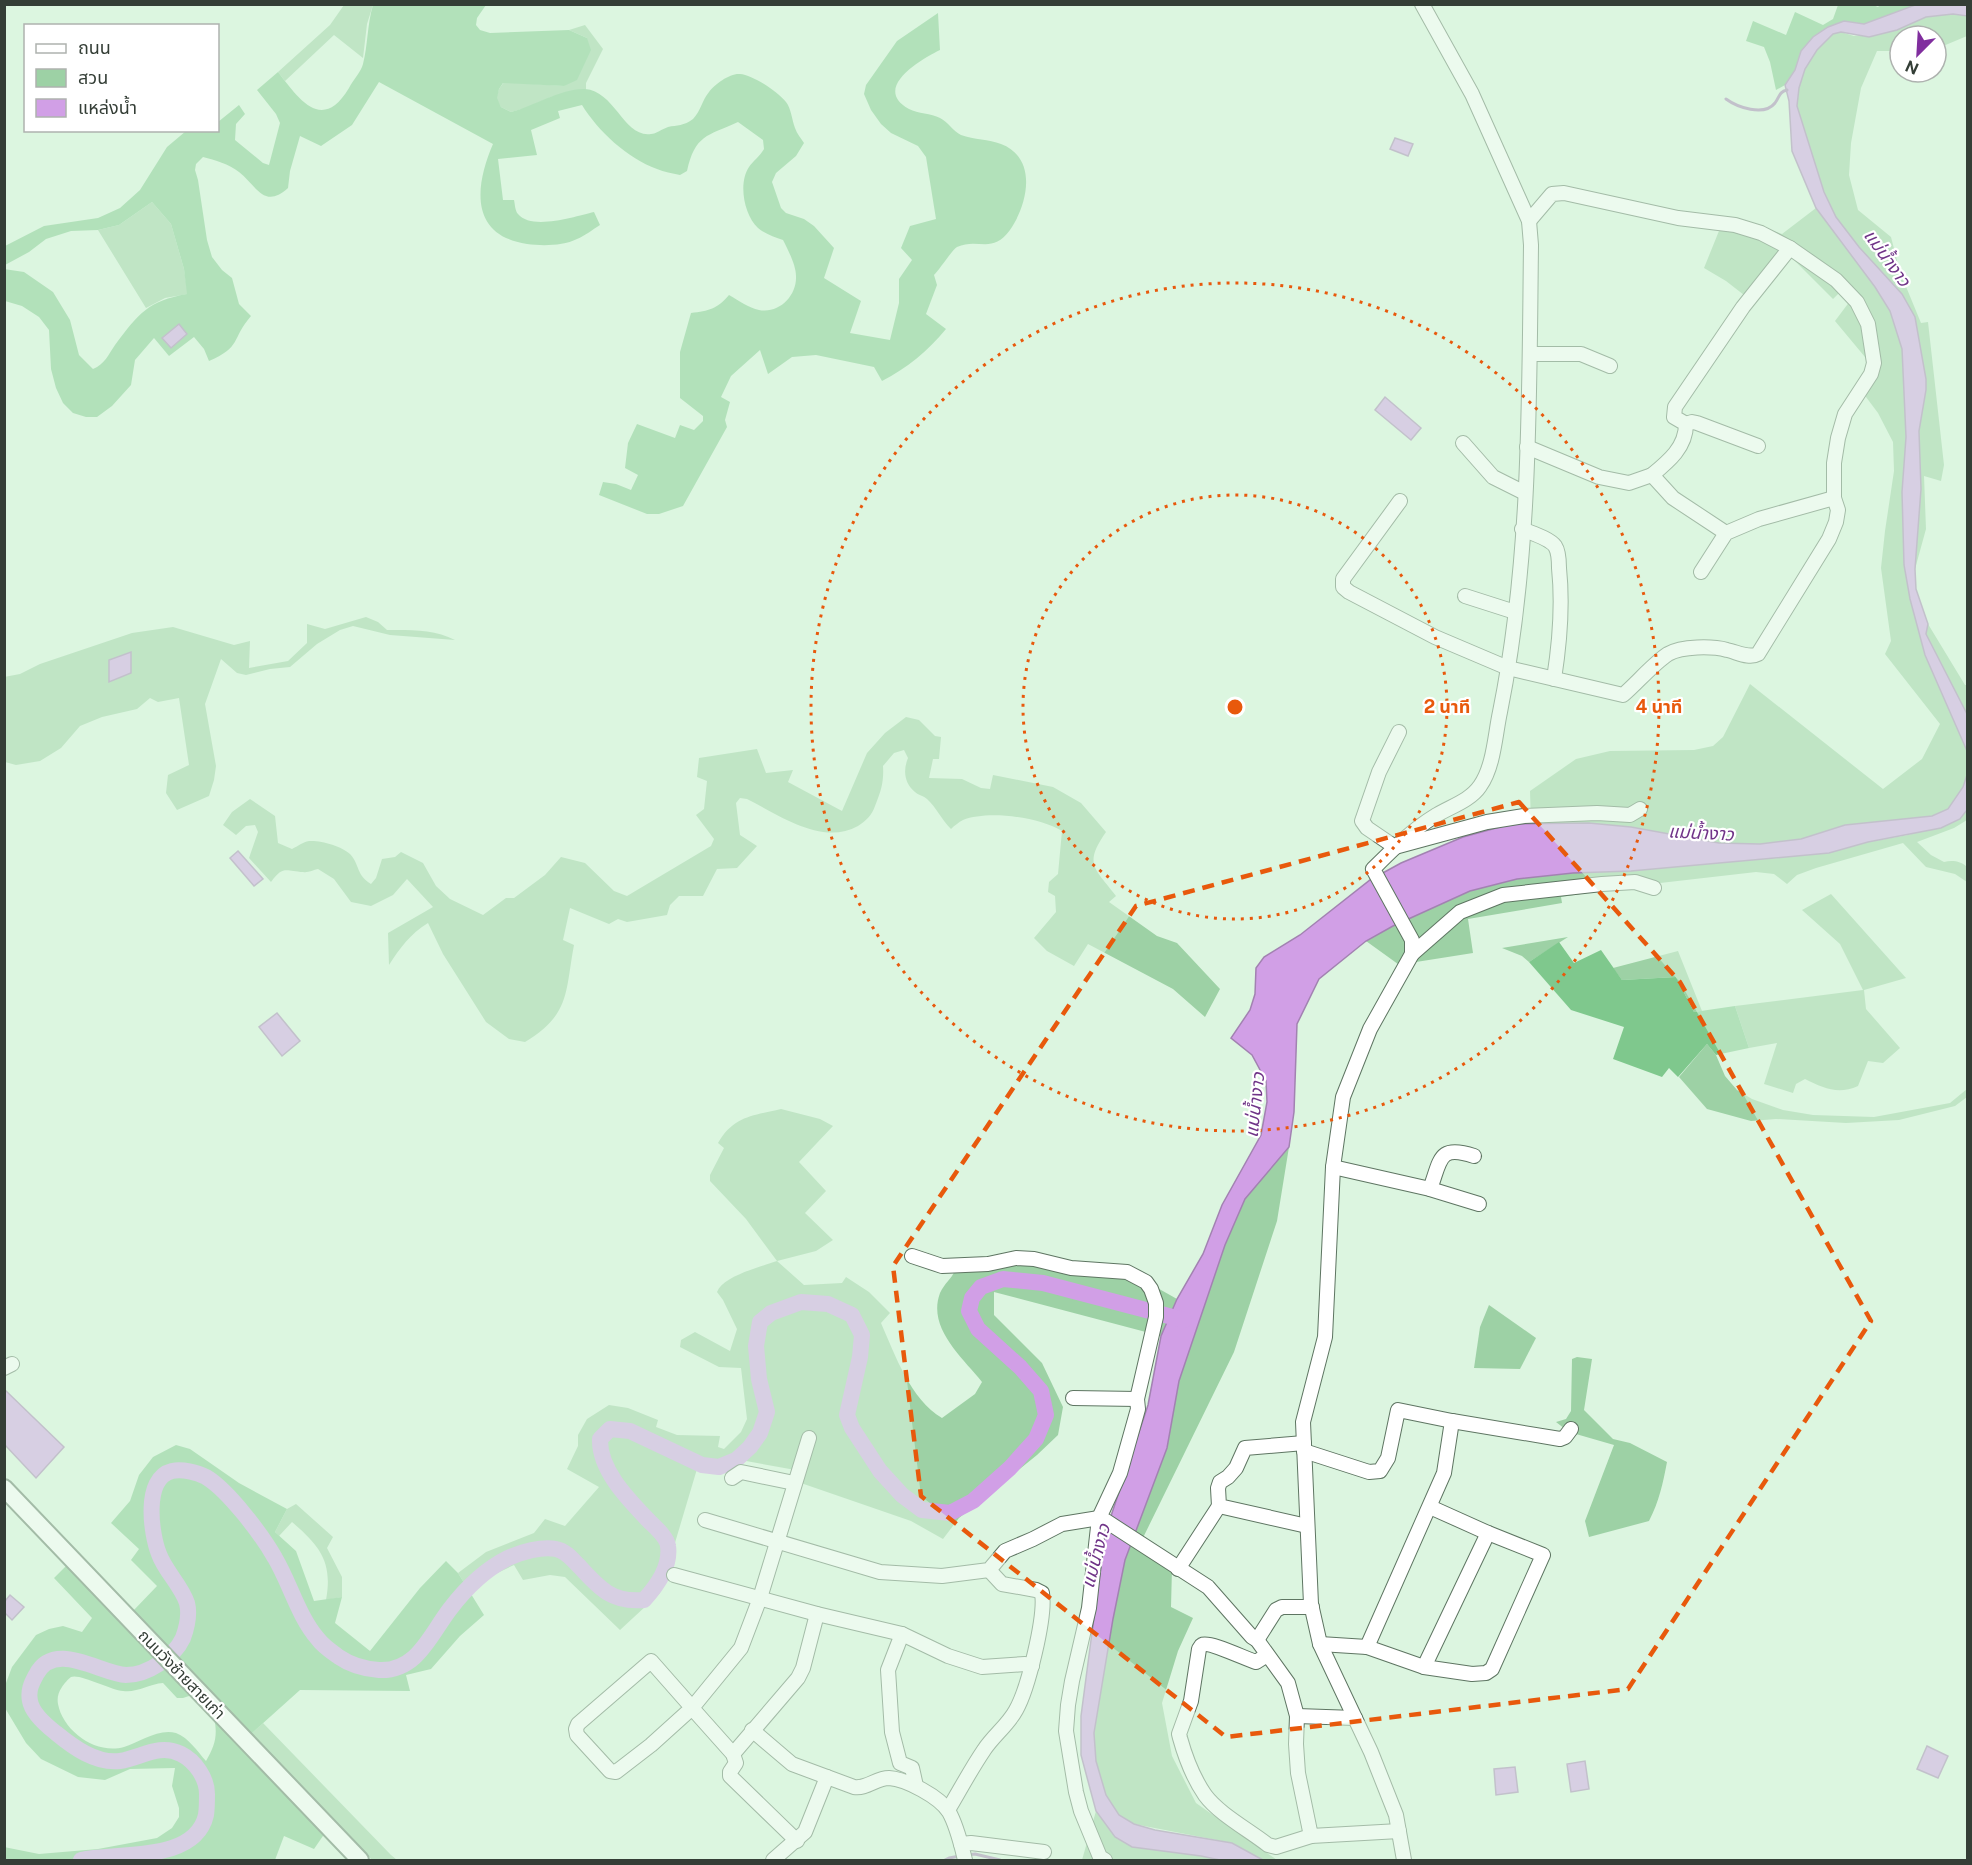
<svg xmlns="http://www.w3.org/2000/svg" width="1972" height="1865" viewBox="0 0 1972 1865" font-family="'Public Sans','Noto Sans Thai',sans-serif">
  <rect width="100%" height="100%" fill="#dcf5e0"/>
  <g fill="#9dd1a5">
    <polygon points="344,5 373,5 367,24 363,58 334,35 285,81 278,72 330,25"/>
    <polygon points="1953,14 1967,16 1967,36 1936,49 1936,36 1900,36 1900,51 1877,51 1861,88 1851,143 1849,175 1858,210 1891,237 1900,272 1921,323 1928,322 1944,465 1941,481 1924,476 1926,529 1915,569 1921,489 1919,431 1926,390 1915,317 1902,294 1859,247 1836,217 1824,192 1797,106 1799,88 1805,69 1817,50 1833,34 1841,32 1854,36 1897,30 1926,17"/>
    <polygon points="585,25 603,49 586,83 586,89 551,97 526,108 511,112 501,107 496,98 499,89 504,82 564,86 587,38 569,30"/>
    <polygon points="152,202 171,224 184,269 188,294 165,298 146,308 98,230 119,225"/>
    <polygon points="1816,208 1875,287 1890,311 1902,349 1906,437 1902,492 1910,599 1925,655 1967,751 1967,775 1963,787 1948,809 1932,816 1845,825 1801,839 1760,844 1719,843 1631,827 1589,823 1531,823 1530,791 1576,759 1610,751 1694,750 1713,746 1723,737 1750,684 1883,789 1922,759 1940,724 1885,654 1891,641 1881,568 1885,531 1894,471 1893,442 1878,413 1863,393 1870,363 1835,321 1850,301 1840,292 1833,299 1791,257 1753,302 1726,281 1704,268 1723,221 1765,228 1782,234"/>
    <path d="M366,617L378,622L387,630C410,630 434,629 455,640L390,635L353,626L340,630L317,644L290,667L270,669L246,675L237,673L221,659L205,704L216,766L214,780L209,796L177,810L166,793L168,775L189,765L179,698L158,702L150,698L137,709L102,717L80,726L61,748L40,761L16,765L5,762L4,677L20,674L40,664L132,633L173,627L234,645L250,641L249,668L288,661L307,643V624L325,629Z"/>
    <polygon points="1928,624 1965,685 1967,685 1967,714 1926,634"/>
    <path d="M906,717L919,720L935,736L941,737L939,759H933L929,778L962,779L981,788L990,789L993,775L1053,787L1081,803L1106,832C1083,865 1095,868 1116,896L1109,902L1157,936L1177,943L1220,989L1205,1017L1173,989L1088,944L1074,966L1047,951L1034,938L1056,912L1055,896L1048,892L1049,882L1058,874L1062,831C1039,817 988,810 963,820C959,822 954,826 951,829C942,820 936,807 927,799C924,796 918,795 915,792C904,783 903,770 908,758L904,750L894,753L883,766C884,782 881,791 875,806C872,815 866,821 858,826C822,846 779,815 747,799L740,798L736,803L740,835L757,846L737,868L717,869L703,896H679L670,905L667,915L627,922L618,919L609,924L570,908L563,940L574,945C565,992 571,1014 525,1042L509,1039L486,1022L443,954L428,923C410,934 400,948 389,965L388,933L433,907L407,879L393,895L371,906L351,902L334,879L318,869C313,870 308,873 303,872C286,871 283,865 271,882L249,858L258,832L255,825L246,826L236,835L223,825L232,812L250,799L275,816L278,843L292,849C298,846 303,842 309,841C320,840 342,846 350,854C360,865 356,875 371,884L376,878L382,859L395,857L401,852L423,863L436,886L450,899L483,915L506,898H514L545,875L561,857L585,863L614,891L627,896L711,846L714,839L696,815L704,809L707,781L697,777L699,758L757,749L766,773L793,770L788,782L842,811L867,753L885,733Z"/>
    <path d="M1967,810V820L1954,828L1917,842L1931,855L1944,862C1952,860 1961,861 1967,867V882L1955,874L1926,867L1903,843L1816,868L1797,875L1787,884L1774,874L1756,872L1634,886L1561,897L1562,903L1468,919L1473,953L1416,962L1409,972L1366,941L1393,926L1469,891L1517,879L1573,873L1631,871L1700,863L1779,858L1908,835L1960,819Z"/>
    <path d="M1831,894L1906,978L1864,990L1866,1009L1900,1048L1883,1063L1868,1061L1858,1086C1838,1095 1823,1088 1805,1079L1796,1084L1793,1093L1764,1084L1777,1043L1749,1048L1735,1006L1863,990L1840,944L1802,910Z"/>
    <polygon points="1568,937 1529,962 1522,956 1502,948"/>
    <polygon points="1678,951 1702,1011 1694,1012 1676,977 1622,980 1613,968"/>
    <polygon points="1707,1044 1716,1055 1725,1076 1737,1090 1752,1099 1783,1110 1813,1115 1874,1117 1950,1103 1967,1089 1967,1097 1955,1106 1899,1120 1846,1123 1776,1119 1751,1121 1707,1109 1679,1077"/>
    <path d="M781,1109L820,1119L833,1126L799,1162L826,1191L805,1213L833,1240L816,1251L777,1261L804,1285L842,1283L846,1277L869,1292L890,1313L881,1323C895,1355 911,1400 942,1418L975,1394L982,1382C962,1357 927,1328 940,1293C946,1280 956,1277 957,1261L1122,1268L1177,1299L1161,1336L994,1292V1315L1042,1363L1063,1407L1058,1435L1037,1455L959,1518L943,1539L911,1521L798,1482L801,1471L724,1457L697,1469L660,1593L620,1630L565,1577L550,1575L523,1580L514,1565L491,1576L471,1594L458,1573L486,1552L534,1533L545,1519L565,1526L599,1487L567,1469L578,1446V1435L587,1419L609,1405L628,1408L658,1420L656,1427L677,1435L720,1436L718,1447L724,1449L741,1432L747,1419L741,1368L719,1367L680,1347L681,1340L695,1332L730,1351L737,1329L723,1300L717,1292C723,1276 760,1267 777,1261L746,1219L710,1181V1175L724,1148L718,1143C734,1116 752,1116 781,1109Z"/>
    <polygon points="1289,1147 1277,1221 1234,1352 1138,1548 1172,1568 1171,1607 1193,1618 1178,1651 1162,1703 1172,1756 1196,1803 1277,1860 1263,1860 1232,1843 1134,1824 1119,1815 1106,1795 1096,1761 1094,1733 1113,1619 1125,1560 1167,1448 1179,1381 1189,1347 1225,1245 1245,1199"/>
    <polygon points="1489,1305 1536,1338 1520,1369 1474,1368 1480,1327"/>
    <path d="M1577,1357L1592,1359L1584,1410L1613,1439L1630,1443L1667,1462C1663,1483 1659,1502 1649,1521L1589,1537L1585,1521L1614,1445L1569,1432L1556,1422L1566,1419L1571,1411L1572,1359Z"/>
    <path d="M296,1504L333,1537L327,1548L342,1577V1597L326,1600C333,1562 320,1546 292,1522L279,1536L275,1532L287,1509Z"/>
    <polygon points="263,1723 391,1855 397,1860 372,1860 251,1734"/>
    <polygon points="1096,1811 1115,1837 1220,1860 1082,1860"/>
  </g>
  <g fill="#7fc88d">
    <path d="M373,5H486L477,18L476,25L480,30L490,33L569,30L587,38L591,50L577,80L564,86L503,83L499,89L497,98L501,107L511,112C534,106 562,88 585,89C615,91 624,138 651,134C656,134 662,129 668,127C677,125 684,126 693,119C701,111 702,100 709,92C715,84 730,73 740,74C753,75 778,92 786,102C791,108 792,120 795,128C797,134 801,138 804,143L796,156L776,173L772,182L781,208L786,213L804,219L814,226L834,248L824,278L861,301L850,333L890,340L899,303V279L912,260L901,248L910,226L936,219L926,157L918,146L891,133L881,124L871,110L864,94L866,85L897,41L938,13L940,50C922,59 871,88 909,109C918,114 931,113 940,118C948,122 953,131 961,135C974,140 989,139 1001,144C1038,158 1028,204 1010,230C992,255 978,237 957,247C952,250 940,269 934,275L937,285L926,314L946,329C928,351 907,368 882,381L874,367L816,355L792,357L768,374L760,350L731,376L721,397L730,402L725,420L727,427L683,506L659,514H647L599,495L603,482L616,484L631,490L638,475L625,468L628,443L637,424L675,438L680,425L694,430L703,421V416L680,398V352L691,313C709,311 717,309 729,295C738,300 749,308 759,310C779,314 797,296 796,276C796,265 788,250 783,240C775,237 765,234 758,228C744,215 738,183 749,167C753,161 760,156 764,149L763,140L738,122C707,136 695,135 687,171L680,175C672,173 664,172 657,169C627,158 598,131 582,105L558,111L560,118L531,130L537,155L498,159L503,200H514C515,204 515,211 518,214C532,231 576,216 594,212L600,225C593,229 585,236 577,239C563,246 542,246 527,244C469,235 475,186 493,144L379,82L352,125L321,146L300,136L290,171L288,188C264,210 256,185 239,172C229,164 215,160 203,157L196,164L195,170L198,180L207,240L212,257L222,270L232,278L239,304L251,316C231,339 242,347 209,361L204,349L194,337L169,356L154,338L135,360L131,385L112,406L97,417H86L73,413L63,403L56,388L51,369L49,330L39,317L22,306L5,301L4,269L24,272L53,292L70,320L79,355L93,369C105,364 108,355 115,345C139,313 148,301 187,294L184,269L171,224L152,202L119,225L98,230L71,231L46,239L29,252L5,265V246L44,226L98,218L120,208L140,190L167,147L186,131L218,130V122L239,105L245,114L236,124L235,140L263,163L269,165L280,123L276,114L257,90L278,72C299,99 322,133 349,88C353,80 361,72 363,64C368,45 367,25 373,5Z"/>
    <polygon points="1838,5 1873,5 1878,7 1880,5 1915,5 1864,24 1844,21 1801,51 1795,70 1785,85 1776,90 1770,62 1764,47 1746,41 1753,21 1786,35 1795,12 1823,25 1833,19"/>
    <polygon points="1559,942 1574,963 1601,950 1622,980 1676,977 1694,1012 1735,1006 1749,1048 1716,1055 1707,1044 1678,1077 1669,1068 1662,1077 1613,1059 1624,1027 1571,1010 1529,962"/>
    <polygon points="176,1445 190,1449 239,1483 287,1509 275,1532 296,1551 314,1601 342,1597 335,1623 370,1651 420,1588 446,1561 458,1573 484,1615 460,1636 431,1669 406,1675 410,1691 300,1690 251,1734 133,1611 157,1586 131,1560 139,1549 111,1523 130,1501 139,1475 153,1457"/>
    <path d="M69,1563L192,1695L183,1698H177L163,1683C149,1684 137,1693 123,1691C111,1690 79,1673 71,1677C68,1679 64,1684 62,1687C58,1693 57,1698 58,1704C63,1731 96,1755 124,1747C139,1742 159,1728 176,1733C189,1738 197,1751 206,1761C215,1746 218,1735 214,1718L325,1833L314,1849L284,1836L275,1860H5L4,1847L39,1854L98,1849L157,1838L172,1828L179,1817V1808L172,1786L175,1768L130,1769L105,1780L78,1777L41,1759L26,1743L5,1708L6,1683L12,1667L36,1635L49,1629L63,1626L82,1632L92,1618L54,1578Z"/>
  </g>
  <g fill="#d19fe6" stroke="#a282b1" stroke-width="1.5">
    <polygon points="1915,5 1967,5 1967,16 1953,14 1926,17 1897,30 1869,37 1841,32 1833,34 1817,50 1805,69 1799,88 1797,106 1824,192 1836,217 1859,247 1902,294 1915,317 1926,379 1926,390 1919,431 1921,489 1915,569 1916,589 1928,624 1926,634 1967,714 1967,751 1925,655 1910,599 1904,565 1902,492 1906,437 1902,349 1890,311 1875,287 1816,208 1792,151 1789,101 1785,85 1795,70 1801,51 1813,37 1828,27 1844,21 1864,24"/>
    <polygon points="1395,138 1413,144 1408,156 1390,149"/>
    <polygon points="179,324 187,334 171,348 162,338"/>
    <polygon points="1385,397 1421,428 1411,440 1375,410"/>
    <polygon points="131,652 131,673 109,682 109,660"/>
    <polygon points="1967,775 1967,810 1960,819 1941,828 1868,842 1829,853 1631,871 1573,873 1517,879 1470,891 1393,926 1366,941 1319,979 1297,1024 1294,1112 1289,1147 1245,1199 1225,1245 1179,1381 1167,1448 1125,1560 1113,1619 1094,1733 1096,1761 1106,1795 1119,1815 1134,1824 1155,1830 1232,1843 1263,1860 1220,1860 1201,1856 1132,1847 1115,1837 1096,1811 1081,1755 1081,1716 1105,1534 1148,1405 1161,1336 1177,1299 1203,1254 1222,1205 1261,1135 1267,1102 1266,1081 1252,1055 1231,1038 1250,1010 1255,994 1256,968 1264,957 1300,935 1370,880 1401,863 1463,837 1511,824 1589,823 1631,827 1719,843 1760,844 1801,839 1845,825 1932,816 1948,809 1963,787"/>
    <polygon points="238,851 263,879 254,886 230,858"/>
    <polygon points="277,1013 300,1041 282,1056 259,1027"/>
    <polygon points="4,1389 64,1447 36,1478 5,1445"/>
    <polygon points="10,1595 24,1607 12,1620 5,1613 5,1601"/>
    <polygon points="1927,1746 1948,1756 1938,1778 1917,1769"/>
    <polygon points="1585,1761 1589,1789 1571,1792 1567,1764"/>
    <polygon points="1515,1767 1518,1792 1496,1795 1494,1769"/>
  </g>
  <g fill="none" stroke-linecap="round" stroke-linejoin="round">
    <g stroke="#a282b1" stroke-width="3">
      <path d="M1726,99C1737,107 1764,117 1775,103C1780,96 1779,92 1787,90"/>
      <polyline points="967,1855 975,1854 1000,1860"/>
      <polyline points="945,1860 949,1858 960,1856"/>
    </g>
    <path stroke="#d19fe6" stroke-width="16" d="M81,1860C118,1852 195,1863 206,1815C207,1808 207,1800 207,1794C207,1778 195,1761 181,1754C159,1743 141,1758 120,1761C96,1764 73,1747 56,1733C47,1726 32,1713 30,1701C28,1691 31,1684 36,1675C54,1639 101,1674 126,1675C148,1675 174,1657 183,1638C187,1627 190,1615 187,1603C181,1585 165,1571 159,1554C151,1534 143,1478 172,1471C182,1469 197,1472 206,1477C228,1490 262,1535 275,1558C290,1583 298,1616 318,1639C323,1646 332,1652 339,1657C352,1666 364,1669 379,1670C417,1672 430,1635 450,1609C466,1588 484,1570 508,1558C521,1552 542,1546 556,1549C566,1551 572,1559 579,1566C599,1588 612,1603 644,1600C657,1586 671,1567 668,1546C667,1537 655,1527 649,1521C628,1499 599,1470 600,1439L610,1429L630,1431L702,1465L719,1467L736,1460L750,1447L760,1433L767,1412L759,1379L756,1346L760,1322L771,1313L801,1302L828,1304L852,1315L862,1335L860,1357L847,1415L852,1428L880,1471L902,1495L922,1510L950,1513L973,1501L1010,1468L1036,1439L1046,1415L1041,1391L1020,1367L978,1329L969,1311L972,1298L981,1287L1003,1279L1043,1283L1184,1320"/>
    <defs>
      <g id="minor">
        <polyline points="1530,354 1581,354 1610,366"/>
        <polyline points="1686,424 1692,422 1697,423 1758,446"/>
        <polyline points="1463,443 1493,477 1525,493"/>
        <polyline points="1527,447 1599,477 1629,483 1652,475"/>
        <path d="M1400,501L1343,579V587L1349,592L1435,637L1508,668L1623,695C1636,684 1654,663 1668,654C1682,646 1712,646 1727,650C1737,652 1749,659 1758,654L1829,539L1836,522L1838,510L1834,498V463L1838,438L1845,414L1871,374L1874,363L1868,324L1857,302L1836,280L1790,248L1761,233L1735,225L1678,218L1564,193L1552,194L1529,221"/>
        <path d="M1522,529C1531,533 1549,538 1555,546C1559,552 1559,562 1559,568C1563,606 1560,641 1554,679"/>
        <path d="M1726,533L1673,498L1652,475C1669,461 1686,447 1686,424L1674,417L1675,407L1743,307L1790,248"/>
        <polyline points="1701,572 1726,533 1759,519 1834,498"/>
        <polyline points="1465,596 1515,612"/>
        <polyline points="1399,732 1379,772 1362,821 1367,828 1395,847 1487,822 1524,816 1597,813 1630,815 1640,809"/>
        <polyline points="1412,954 1460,912 1503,895 1602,884 1635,882 1654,888"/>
        <polyline points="1333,1167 1430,1189 1479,1204"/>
        <path d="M1430,1189C1441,1160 1438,1144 1474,1156"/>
        <polyline points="912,1256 942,1266 988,1264 1016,1258 1034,1259 1071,1268 1127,1272 1146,1282 1151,1289 1156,1303 1156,1317 1137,1399 1138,1409 1120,1473 1099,1518 1089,1608 1072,1681 1068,1705 1066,1731 1076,1792 1081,1811 1100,1857 1105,1860"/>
        <polyline points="4,1368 12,1364"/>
        <polyline points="1073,1398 1137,1399"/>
        <polyline points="1304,1443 1245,1448 1236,1468 1228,1477 1220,1482 1218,1488 1219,1506 1307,1526"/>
        <polyline points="1304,1451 1369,1472 1380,1471 1388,1458 1398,1410 1452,1421 1560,1439 1565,1437 1571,1429"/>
        <polyline points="732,1478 741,1472 794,1483"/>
        <polyline points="705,1520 880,1572 942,1576 989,1570 1005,1551 1033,1539 1062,1524 1099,1518 1106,1521 1208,1587 1252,1637 1257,1640 1288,1683 1297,1716 1296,1744 1298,1773 1311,1836 1399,1831"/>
        <polyline points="1178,1569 1219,1506"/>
        <polyline points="674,1575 817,1614 902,1634 948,1656 982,1667 1025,1664 1032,1666"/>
        <polyline points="902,1634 888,1670 892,1732 900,1763 912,1768 916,1786"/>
        <polyline points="1257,1640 1276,1610 1282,1607 1312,1607"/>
        <polyline points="1320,1644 1367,1647 1424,1667 1472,1674 1486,1673 1492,1669 1543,1555 1488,1533 1430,1507"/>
        <polyline points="1367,1647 1444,1473 1452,1421"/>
        <path d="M1267,1655L1256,1662C1246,1659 1209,1641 1202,1645C1200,1646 1200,1648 1199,1649L1191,1701L1179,1734L1180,1738C1185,1756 1194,1779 1205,1795C1219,1814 1249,1830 1268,1845L1276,1847L1311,1836"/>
        <polyline points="1424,1667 1488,1533"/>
        <polyline points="1297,1716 1355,1718"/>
        <path d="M752,1730L792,1764L854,1787C867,1789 876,1778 889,1778C906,1779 940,1797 949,1812C957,1826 961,1844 965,1860"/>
        <polyline points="733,1754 798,1678 803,1668 817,1614"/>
        <path d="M948,1810C960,1790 971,1769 984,1750C993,1736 1008,1725 1016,1710C1028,1689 1046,1616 1042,1593L1036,1590L1002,1584L989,1570"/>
        <polyline points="797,1841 730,1776 730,1772 736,1763 733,1754 692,1708 688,1703 651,1661 578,1724 576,1729 577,1735 610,1771 616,1772 651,1745 692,1708 741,1648 760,1598 809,1438"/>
        <polyline points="961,1844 971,1843 1044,1852"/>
        <polyline points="773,1860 805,1832 827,1777"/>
        <path d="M1404,1860L1396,1815L1371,1752L1320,1644L1311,1604L1303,1422L1325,1337L1333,1167L1343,1097L1370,1029L1412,954V940L1373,869C1392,850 1412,830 1435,816C1449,807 1470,801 1480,786C1494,766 1495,735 1500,712C1531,559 1529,400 1531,245L1529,221L1472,94L1422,4"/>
      </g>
      <polyline id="major" points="4,1488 360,1860"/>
    </defs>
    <use href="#minor" stroke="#5e7562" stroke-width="16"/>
    <use href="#major" stroke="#5e7562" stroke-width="20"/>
    <use href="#minor" stroke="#fff" stroke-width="14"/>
    <use href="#major" stroke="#fff" stroke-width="16"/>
  </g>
  <path d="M0 0H1972V1865H0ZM1519,802L1680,982L1871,1321L1628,1689L1226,1737L921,1496L893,1266L1136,906Z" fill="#dcf5e0" fill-opacity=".55" fill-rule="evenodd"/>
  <path fill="none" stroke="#e8590c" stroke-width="4.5" stroke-dasharray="12 8" stroke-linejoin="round" d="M1519,802L1680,982L1871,1321L1628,1689L1226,1737L921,1496L893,1266L1136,906Z"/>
  <g fill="none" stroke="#e8590c" stroke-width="3" stroke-dasharray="3 6">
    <circle cx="1235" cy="707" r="212"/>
    <circle cx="1235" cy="707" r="424"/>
  </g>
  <g text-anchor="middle" stroke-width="4.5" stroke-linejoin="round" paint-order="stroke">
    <g font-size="16" fill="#343e36" stroke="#fff">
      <text transform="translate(182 1674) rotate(46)" y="6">ถนนวังซ้ายสายเก่า</text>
    </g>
    <g font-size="18" font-style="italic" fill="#703488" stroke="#fff">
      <text transform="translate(1887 258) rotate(54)" y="6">แม่น้ำงาว</text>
      <text transform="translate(1701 833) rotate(3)" y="6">แม่น้ำงาว</text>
      <text transform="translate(1255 1105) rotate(-84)" y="6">แม่น้ำงาว</text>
      <text transform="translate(1096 1556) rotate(-75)" y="6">แม่น้ำงาว</text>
    </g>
  </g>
  <circle cx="1235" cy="707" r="9" fill="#e8590c" stroke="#fff" stroke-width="3"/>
  <g font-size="18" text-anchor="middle" font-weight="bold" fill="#e8590c" stroke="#fff" stroke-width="4.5" stroke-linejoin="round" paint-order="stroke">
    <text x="1447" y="713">2 นาที</text>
    <text x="1659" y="713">4 นาที</text>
  </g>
  <rect width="1972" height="1865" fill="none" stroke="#343e36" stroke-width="12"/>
  <rect x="24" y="24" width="195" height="108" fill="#ffffff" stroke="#aeb2af" stroke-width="1.5"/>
  <rect x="36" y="44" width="30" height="9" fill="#ffffff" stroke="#aeb2af" stroke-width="1.5"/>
  <text x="78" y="54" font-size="18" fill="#343e36">ถนน</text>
  <rect x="36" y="69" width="30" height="18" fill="#9dd1a5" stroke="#aeb2af" stroke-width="1.5"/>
  <text x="78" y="84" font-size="18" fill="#343e36">สวน</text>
  <rect x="36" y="99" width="30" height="18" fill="#d19fe6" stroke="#aeb2af" stroke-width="1.5"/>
  <text x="78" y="114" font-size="18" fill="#343e36">แหล่งน้ำ</text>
  <g transform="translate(1918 54) rotate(204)"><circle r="28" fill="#ffffff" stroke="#aeb2af" stroke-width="1.5"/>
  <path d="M0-4.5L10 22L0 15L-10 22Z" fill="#802e9e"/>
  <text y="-9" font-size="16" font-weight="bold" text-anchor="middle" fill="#343e36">N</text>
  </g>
</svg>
